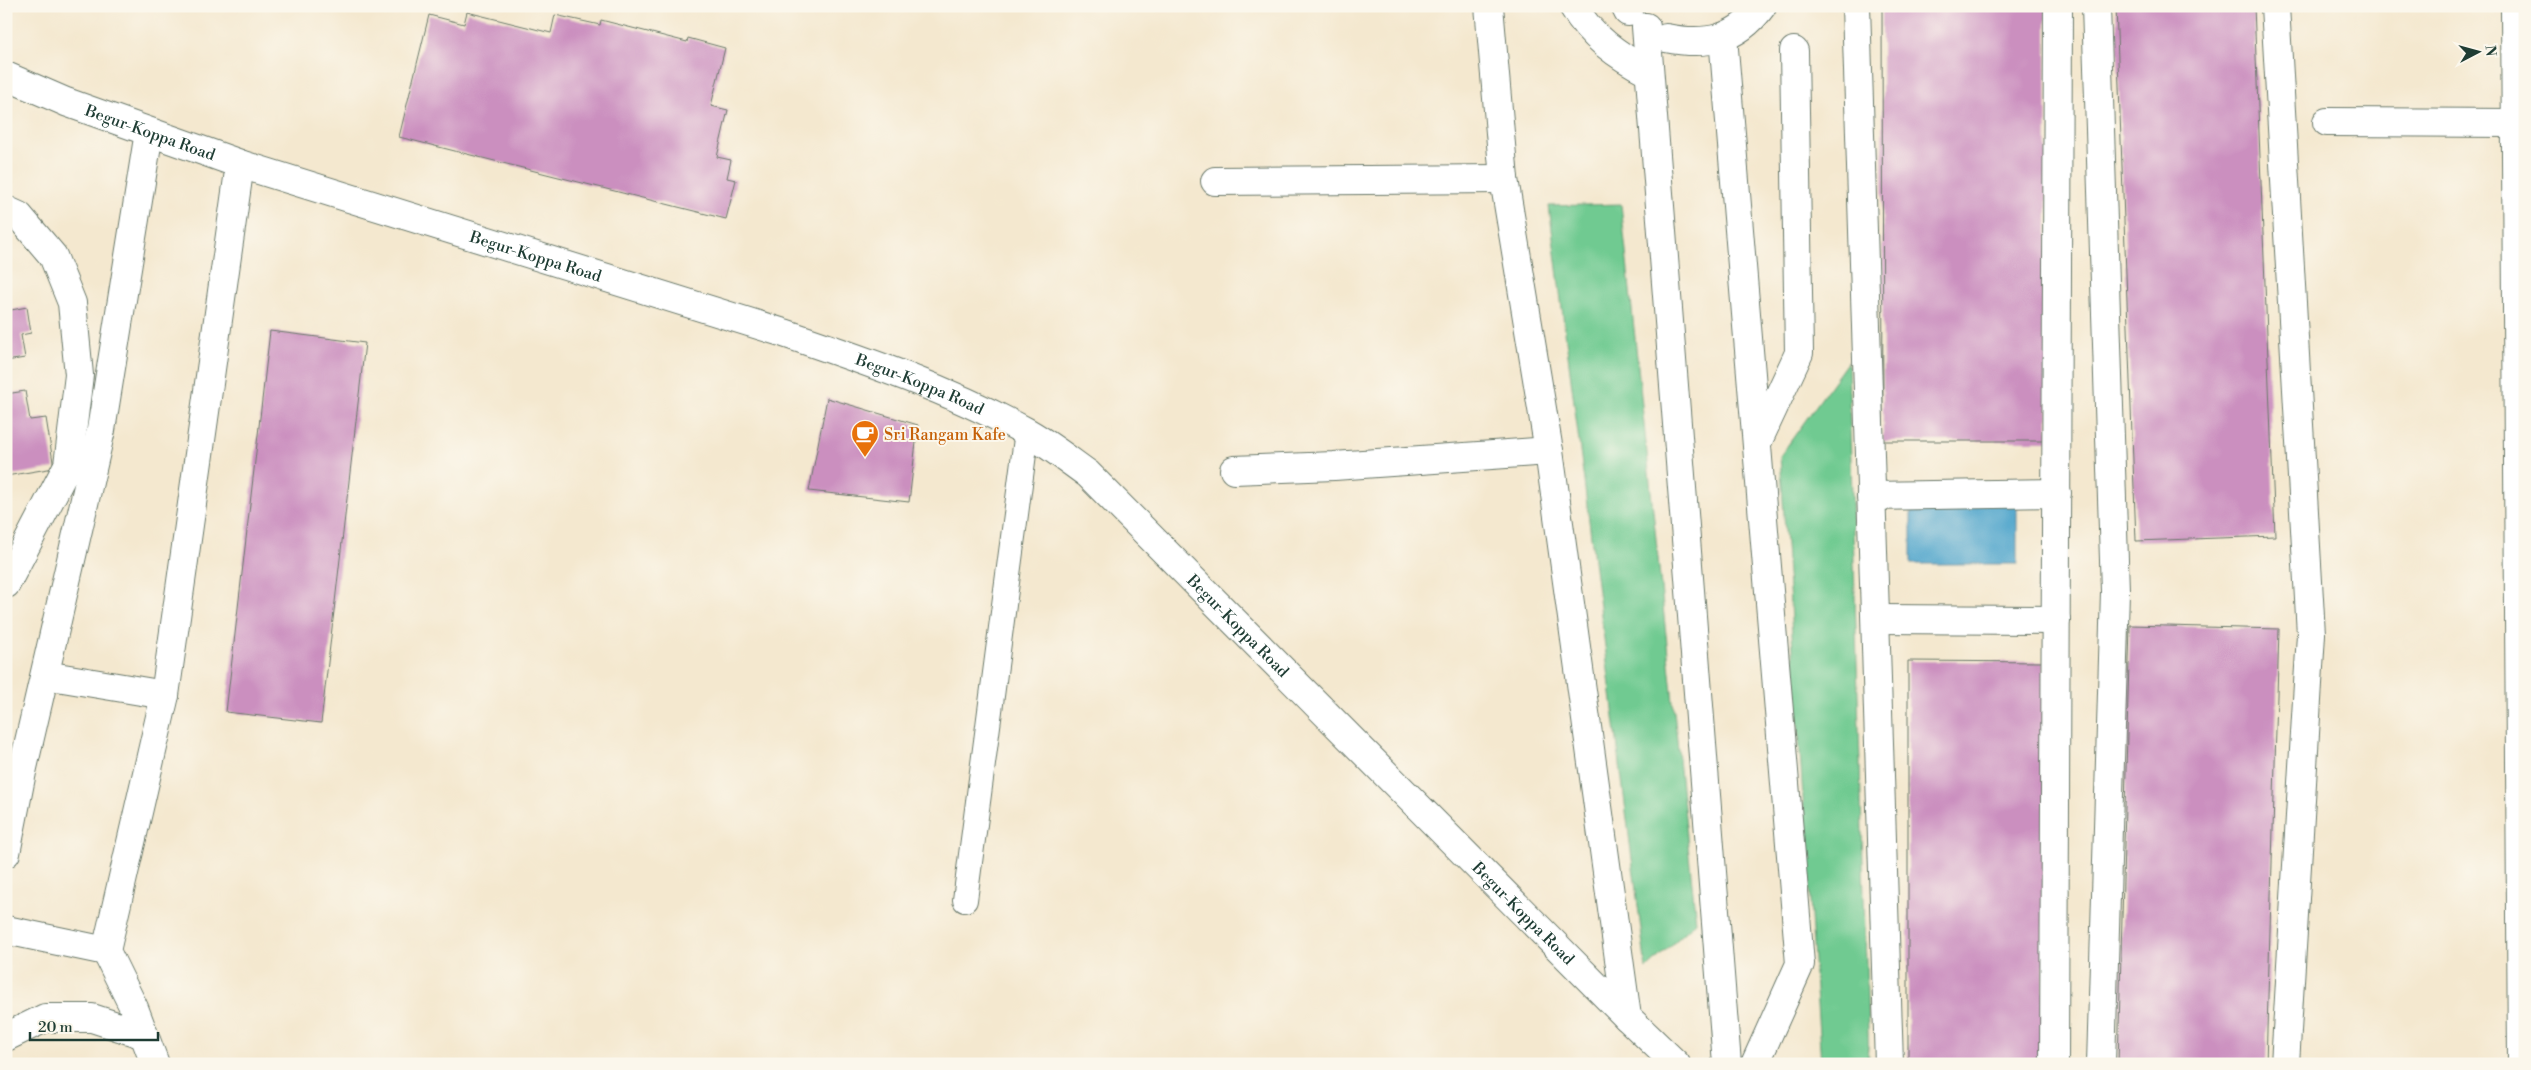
<svg xmlns="http://www.w3.org/2000/svg" width="2531" height="1070" viewBox="0 0 2531 1070" font-family="'Libre Bodoni',serif">
  <rect width="100%" height="100%" fill="#fbf7ec"/>
  <filter id="ink" filterUnits="userSpaceOnUse"><feTurbulence type="fractalNoise" baseFrequency=".02" numOctaves="2"/><feDisplacementMap in="SourceGraphic" scale="10" xChannelSelector="R" yChannelSelector="G"/><feConvolveMatrix kernelMatrix="1 2 1 2 8 2 1 2 1" color-interpolation-filters="sRGB"/></filter>
  <filter id="wash" filterUnits="userSpaceOnUse"><feTurbulence type="fractalNoise" baseFrequency=".0096" numOctaves="4" result="noise"/><feDisplacementMap in="SourceGraphic" scale="20" xChannelSelector="R" yChannelSelector="G"/><feGaussianBlur stdDeviation="1.12" result="paint"/><feColorMatrix in="noise" values="0 0 0 0 0 0 0 0 0 0 0 0 0 0 0 0 0 1.4 0 .05"/><feComposite in="paint" operator="in"/></filter>
  <g filter="url(#wash)">
    <rect width="100%" height="100%" fill="#f4e8cf"/>
    <g fill="#70ca91" stroke="#488462">
      <polygon points="1621,204 1696,922 1646,969 1549,206"/>
      <polygon points="1848,361 1869,1064 1821,1064 1780,456"/>
    </g>
    <rect fill="#50a5cc" stroke="#387180" x="1911" y="500" width="106" height="64"/>
    <g id="blocks">
      <g fill="#cb8fbf">
        <polygon points="1882,6 2046,6 2048,441 1883,441"/>
        <polygon points="2116,6 2254,6 2275,536 2136,541"/>
        <polygon points="467,12 551,33 555,15 600,25 601,20 687,42 688,38 725,48 711,106 728,110 717,157 731,160 727,178 736,180 726,219 399,137 429,15 464,24"/>
        <polygon points="27,307 31,333 21,335 25,358 6,361 6,311"/>
        <polygon points="270,331 365,343 321,723 226,712"/>
        <polygon points="25,391 30,420 46,418 54,468 6,476 6,394"/>
        <polygon points="827,398 918,425 909,502 809,491"/>
        <polygon points="2130,625 2279,629 2266,1064 2118,1064"/>
        <polygon points="1908,661 2044,662 2044,1064 1908,1064"/>
      </g>
    </g>
  </g>
  <g filter="url(#ink)">
    <use href="#blocks" fill-opacity="0" stroke="#6a796a" stroke-width="1"/>
    <g fill="none" stroke-linecap="round" stroke-linejoin="round">
      <defs>
        <polyline id="service" points="965,900 1027,431"/>
        <g id="minor">
          <polyline points="1489,6 1504,179 1549,451 1627,1017"/>
          <path d="M1573,6C1591,37 1618,56 1649,72"/>
          <polyline points="1625,6 1628,12"/>
          <polyline points="1856,6 1889,1064"/>
          <polyline points="2096,6 2115,591 2101,1064"/>
          <polyline points="2275,6 2311,634 2285,1064"/>
          <polyline points="2515,6 2522,1064"/>
          <polyline points="1646,27 1727,1064"/>
          <polyline points="1723,37 1800,964 1755,1064"/>
          <path d="M1666,38C1706,46 1737,40 1762,6"/>
          <polyline points="2327,122 2516,123"/>
          <polyline points="1215,181 1504,179"/>
          <polyline points="6,210 19,216 53,256 72,303 79,375 68,465 6,584"/>
          <polyline points="1757,443 1799,353 1794,51"/>
          <polyline points="1234,470 1334,466 1549,451"/>
          <polyline points="1871,496 2057,493"/>
          <polyline points="1876,619 2056,620"/>
          <polyline points="45,675 165,695"/>
          <polyline points="6,853 22,772 101,430 149,132"/>
          <polyline points="6,930 106,951"/>
          <polyline points="6,1037 45,1018 92,1018 144,1035"/>
          <polyline points="155,1064 134,1008 106,951 165,695 240,164"/>
          <polyline points="2054,1064 2058,6"/>
        </g>
        <g id="secondary">
          <path id="s1" d="M6,76L66,102L240,164L784,333C866,361 948,389 1025,431C1047,443 1067,459 1088,474L1627,1017L1676,1064"/>
        </g>
      </defs>
      <use href="#service" stroke="#6a796a" stroke-width="26"/>
      <use href="#minor" stroke="#6a796a" stroke-width="30"/>
      <use href="#secondary" stroke="#6a796a" stroke-width="30"/>
      <use href="#service" stroke="#fff" stroke-width="24"/>
      <use href="#minor" stroke="#fff" stroke-width="28"/>
      <use href="#secondary" stroke="#fff" stroke-width="28"/>
    </g>
  </g>
  <defs>
    <symbol id="cafe-pin" viewBox="-11 -11 22 30"><path d="M0 17L-7.5 6A9.5 9.5 0 1 1 7.5 6Z" fill="#e8710a" stroke="#fbf7ec"/><path d="M-5.5-4.5H6V0H3Q3 3.5 0 3.5H-2.5Q-5.5 3.5-5.5 0ZM3-3.2v2h1.7v-2ZM-6 4.5H4V6H-6Z" fill="#fff"/></symbol>
  </defs>
  <g fill-rule="evenodd">
    <use href="#cafe-pin" x="849" y="418" width="32" height="43"/>
  </g>
  <g text-anchor="middle" stroke-width="4" stroke-linejoin="round" paint-order="stroke">
    <g font-size="16" fill="#1f3d34" stroke="#fbf7ec">
      <text dy="6" stroke="none"><textPath href="#s1" startOffset="155">Begur-Koppa Road</textPath></text>
      <text dy="6" stroke="none"><textPath href="#s1" startOffset="560">Begur-Koppa Road</textPath></text>
      <text dy="6" stroke="none"><textPath href="#s1" startOffset="965">Begur-Koppa Road</textPath></text>
      <text dy="6" stroke="none"><textPath href="#s1" startOffset="1370">Begur-Koppa Road</textPath></text>
      <text dy="6" stroke="none"><textPath href="#s1" startOffset="1775">Begur-Koppa Road</textPath></text>
    </g>
    <g font-size="16" fill="#c56008" stroke="#fbf7ec" text-anchor="start">
      <text x="884" y="440">Sri Rangam Kafe</text>
    </g>
  </g>
  <rect width="2531" height="1070" fill="none" stroke="#fbf7ec" stroke-width="25"/>
  <g transform="translate(2478 52) rotate(84)" stroke="#fbf7ec" stroke-width="4" paint-order="stroke">
  <path d="M0-4L9 19L0 12L-9 19Z" fill="#1f3d34"/>
  <text y="-8" font-size="14" font-weight="bold" text-anchor="middle" fill="#1f3d34">N</text>
  </g>
  <path d="M30 1032v8h128v-8" fill="none" stroke="#1f3d34" stroke-width="2.5"/>
  <text x="38" y="1032" font-size="15" fill="#1f3d34" stroke="#fbf7ec" stroke-width="4" paint-order="stroke">20 m</text>
</svg>
